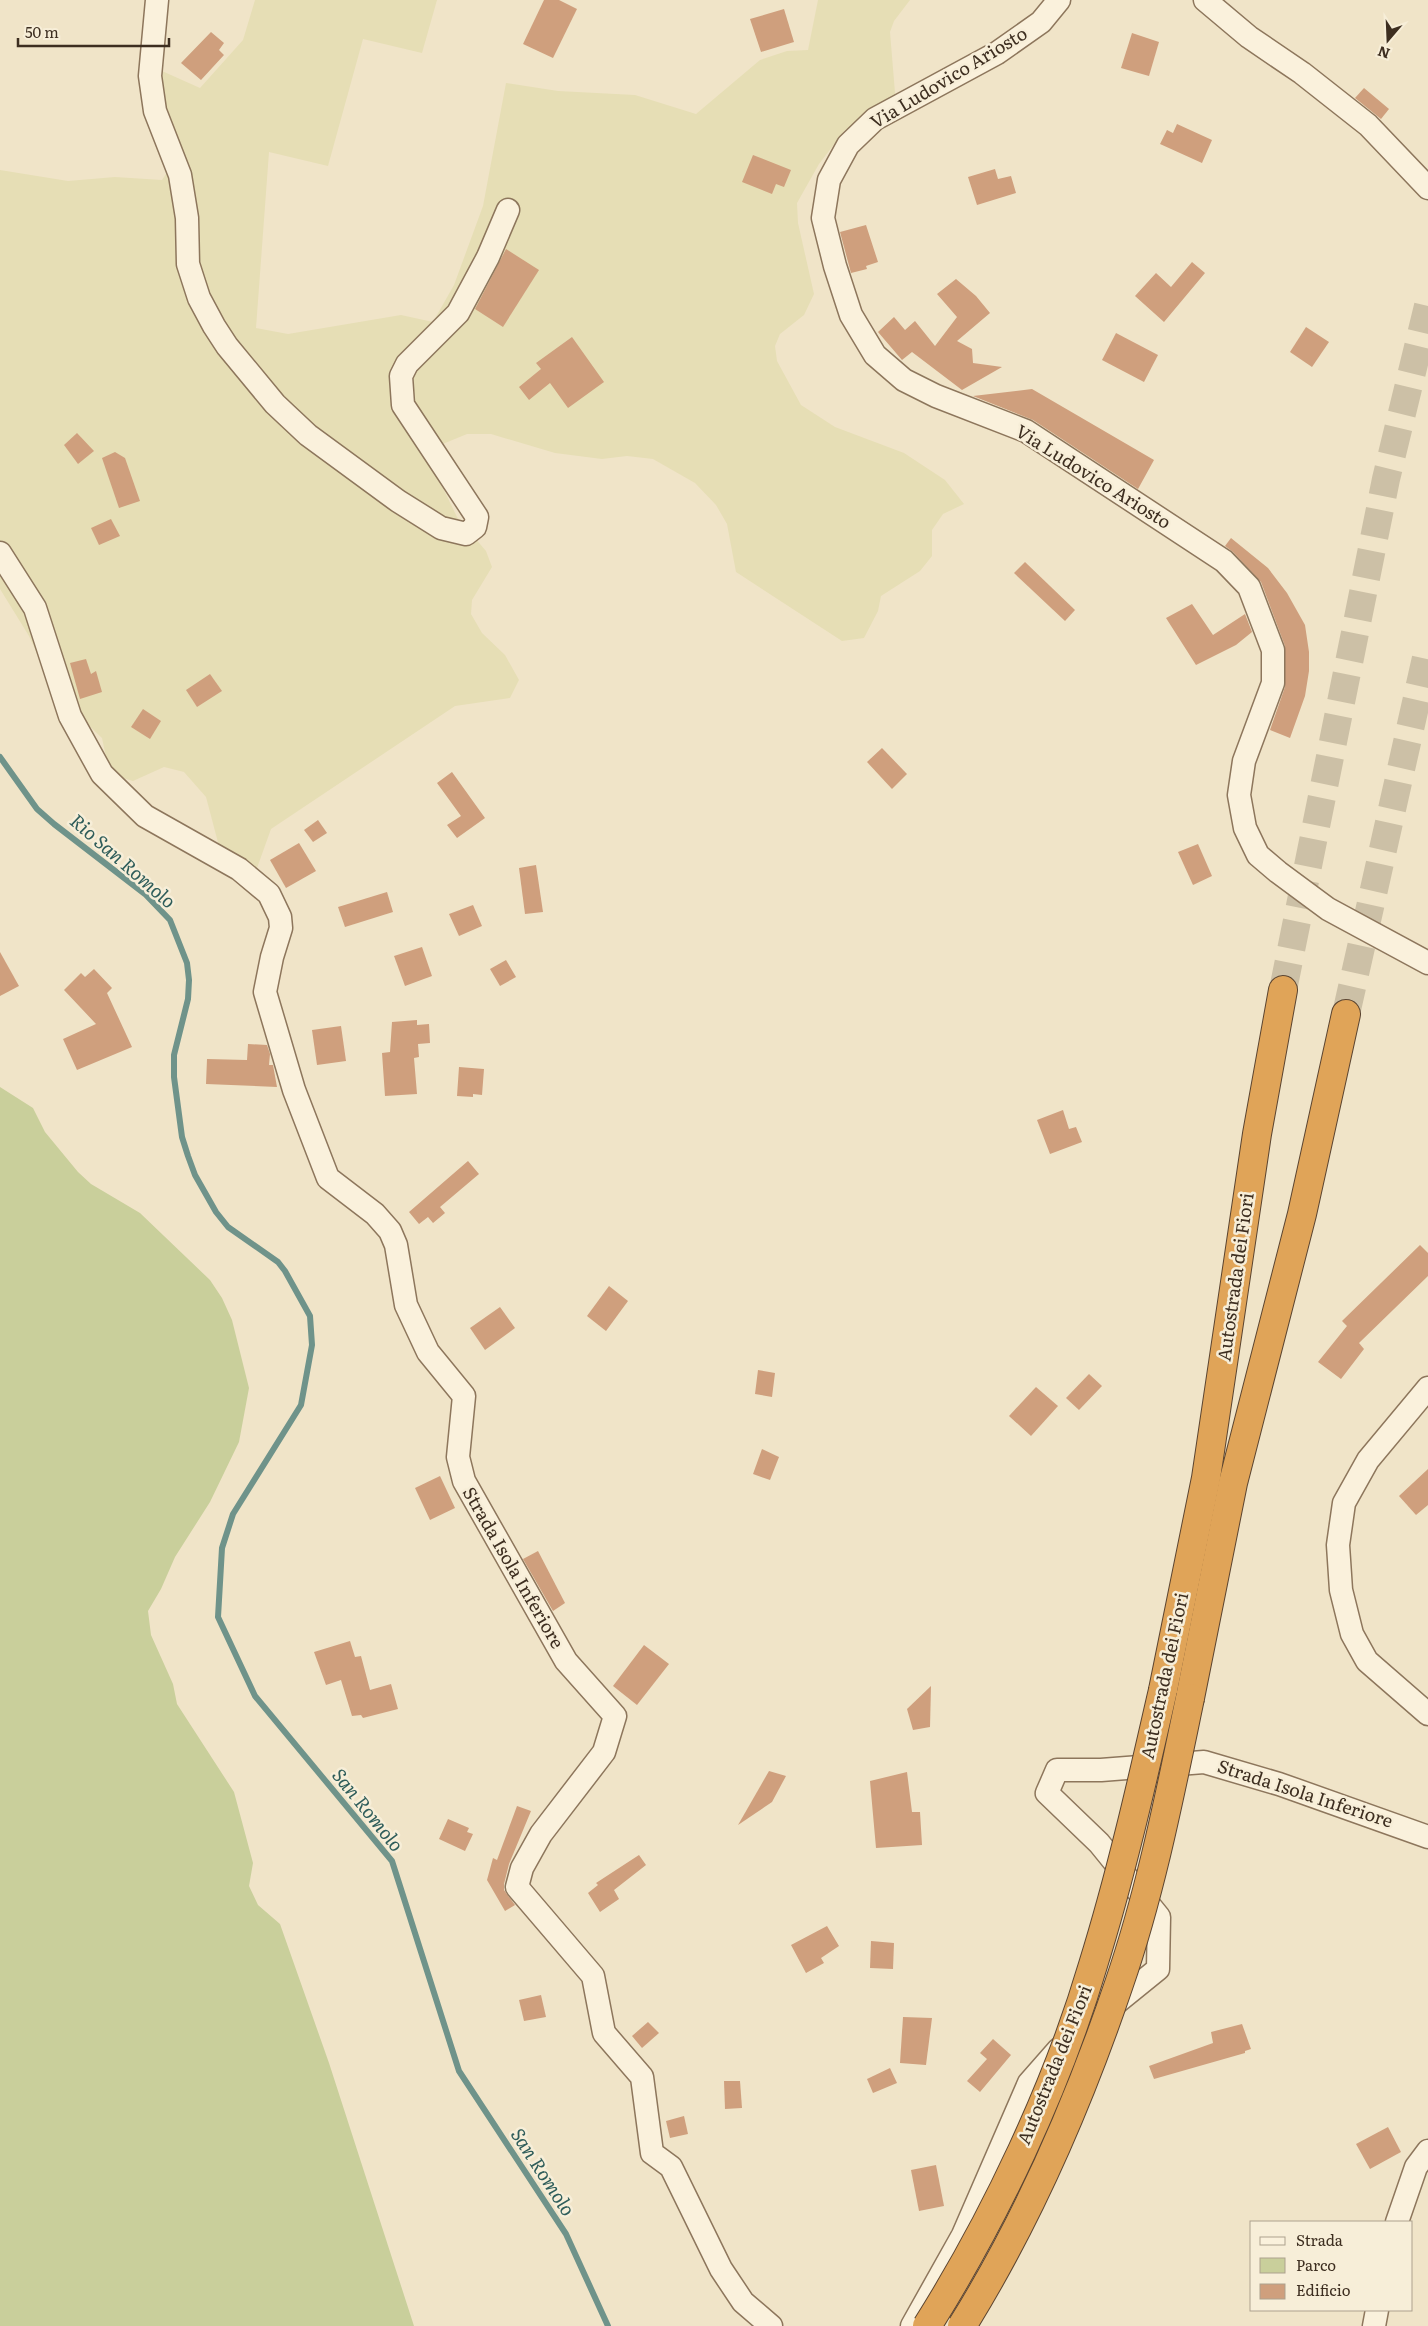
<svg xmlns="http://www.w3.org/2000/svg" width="1428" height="2326" viewBox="0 0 1428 2326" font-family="Literata,serif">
  <rect width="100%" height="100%" fill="#f0e4c8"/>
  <polygon fill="#e6deb5" points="255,0 437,0 422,53 363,39 328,166 269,152 256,328 288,334 401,315 433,322 454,285 483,206 506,83 558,91 635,95 696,114 760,60 787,51 808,50 818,0 910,0 894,21 890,32 896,105 845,130 819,164 797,203 798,223 814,294 804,315 780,334 775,346 777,361 801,405 835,427 904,453 945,480 964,504 943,514 932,530 932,556 920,571 881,596 878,611 864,638 842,641 736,572 727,524 716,505 695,483 653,459 627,456 602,459 555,453 491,434 467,434 433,448 430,461 457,517 486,551 492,567 472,600 471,614 482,633 505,655 519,680 510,698 455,706 271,829 257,868 257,891 220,850 206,797 184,772 164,767 133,781 116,776 106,757 102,738 81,718 40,660 29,636 0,589 0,170 68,181 115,177 162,180 172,165 161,115 162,71 200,88 243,40"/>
  <polygon fill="#c9cf9b" points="0,1087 33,1108 45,1132 78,1172 91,1184 140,1213 210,1280 222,1298 232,1320 249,1388 239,1442 210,1502 175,1557 161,1589 148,1611 151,1635 173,1684 177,1704 234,1792 253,1863 249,1886 258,1905 280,1924 329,2063 414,2326 0,2326"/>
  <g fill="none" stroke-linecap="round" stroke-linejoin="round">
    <polyline stroke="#6f938a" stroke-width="6" points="0,757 37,809 54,824 145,894 170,920 187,963 189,980 188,999 174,1055 174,1077 182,1137 188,1156 195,1175 216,1212 228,1227 278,1262 285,1271 310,1316 312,1345 301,1405 233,1514 222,1548 218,1617 255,1696 392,1861 459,2071 566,2234 608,2326"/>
  </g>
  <g fill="#cf9f7d">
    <polygon points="544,0 559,0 577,9 553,58 523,44"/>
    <polygon points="784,9 794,42 761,52 750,19"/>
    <polygon points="211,32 224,43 219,50 224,55 201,80 181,63"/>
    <polygon points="1132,33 1159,42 1149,76 1121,68"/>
    <polygon points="1364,88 1389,109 1381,119 1355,98"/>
    <polygon points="1177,124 1212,140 1202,163 1160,144 1167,130 1173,133"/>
    <polygon points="753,155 791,170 784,187 776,184 772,194 742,182"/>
    <polygon points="995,169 998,179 1011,176 1016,193 977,205 968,177"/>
    <polygon points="866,225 878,262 866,266 867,269 851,273 840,232"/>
    <polygon points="506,249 539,270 503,327 475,309"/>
    <polygon points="1192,262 1205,273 1164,322 1135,296 1156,273 1171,287"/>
    <polygon points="956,279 976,296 990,313 957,341 972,349 973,363 1002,367 962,390 912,352 902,360 878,332 894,317 905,330 915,321 935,346 957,317 937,294"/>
    <polygon points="1306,327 1329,342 1312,367 1290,352"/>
    <polygon points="1116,333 1158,355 1144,382 1102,360"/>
    <polygon points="572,337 604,382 568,408 550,383 529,400 519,387 541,369 536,363"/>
    <polygon points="1032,389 1154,460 1138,489 1033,420 973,396"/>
    <polygon points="77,433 94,451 78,464 64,445"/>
    <polygon points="115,452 125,458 140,501 119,508 102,458"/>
    <polygon points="111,519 120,536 99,545 91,528"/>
    <polygon points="1231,538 1268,568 1287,593 1305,625 1309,652 1309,671 1305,696 1290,738 1270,730 1285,687 1285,646 1261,582 1233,552 1225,546"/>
    <polygon points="1025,562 1075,610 1065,621 1014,573"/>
    <polygon points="1192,604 1213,635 1245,614 1252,632 1236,645 1196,665 1166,618"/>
    <polygon points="86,659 91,674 96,671 102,692 80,699 70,663"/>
    <polygon points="210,674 222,691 197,707 186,690"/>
    <polygon points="143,709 161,721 150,739 131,727"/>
    <polygon points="882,748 907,774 892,789 867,762"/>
    <polygon points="452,772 485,818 457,838 447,825 461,816 437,783"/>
    <polygon points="318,820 327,833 313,842 304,830"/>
    <polygon points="299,843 316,871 286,888 270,860"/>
    <polygon points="1198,844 1212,876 1193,885 1178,852"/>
    <polygon points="536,865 543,912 525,914 519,868"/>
    <polygon points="387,892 393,912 345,927 338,907"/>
    <polygon points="473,905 482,926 459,936 449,914"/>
    <polygon points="422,947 432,976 405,986 394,956"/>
    <polygon points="0,952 19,986 0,996"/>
    <polygon points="506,960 516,977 500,986 490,969"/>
    <polygon points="94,969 112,988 107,993 132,1047 77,1070 63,1039 96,1024 64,990 81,973 85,977"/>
    <polygon points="417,1020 417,1025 429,1024 430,1043 418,1044 419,1057 414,1058 417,1094 385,1096 382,1053 390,1052 392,1022"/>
    <polygon points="341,1026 346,1061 317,1065 312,1030"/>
    <polygon points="248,1044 267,1045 270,1054 269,1065 273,1065 277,1087 206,1084 207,1059 247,1060"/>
    <polygon points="459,1067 484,1069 482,1095 473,1094 473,1097 457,1096"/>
    <polygon points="1063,1110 1069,1129 1076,1127 1082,1142 1050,1154 1037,1120"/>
    <polygon points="468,1161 479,1174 440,1207 445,1213 433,1223 428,1217 419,1224 409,1212"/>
    <polygon points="1420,1245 1428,1253 1428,1276 1359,1343 1364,1349 1341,1379 1318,1362 1347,1326 1342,1321"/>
    <polygon points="609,1286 628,1301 606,1331 587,1316"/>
    <polygon points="500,1307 515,1328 485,1350 470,1328"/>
    <polygon points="758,1370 775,1373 772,1397 755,1394"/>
    <polygon points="1089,1374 1102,1386 1079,1410 1066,1398"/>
    <polygon points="1036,1387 1058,1406 1031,1436 1009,1416"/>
    <polygon points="762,1449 779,1457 770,1480 753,1474"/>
    <polygon points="1428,1469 1428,1505 1416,1515 1399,1496"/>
    <polygon points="440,1476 455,1508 430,1520 415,1488"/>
    <polygon points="538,1551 565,1603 553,1611 523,1559"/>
    <polygon points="350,1641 355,1657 361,1656 370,1690 391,1684 398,1709 363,1718 361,1715 352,1716 341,1680 326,1685 314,1652"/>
    <polygon points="644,1645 669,1664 637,1705 613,1686"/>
    <polygon points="931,1686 930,1727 913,1730 907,1709"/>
    <polygon points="769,1771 786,1776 772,1802 738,1825"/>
    <polygon points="907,1772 912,1812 920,1812 922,1845 876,1848 870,1781"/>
    <polygon points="517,1806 531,1811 509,1864 504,1884 504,1890 515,1905 505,1911 487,1880 493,1858 497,1860"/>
    <polygon points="448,1819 469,1828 467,1832 473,1834 465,1851 439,1839"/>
    <polygon points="639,1855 646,1865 614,1890 619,1899 600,1912 588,1893 598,1885 596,1883"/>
    <polygon points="827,1926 839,1946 821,1958 824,1963 806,1973 791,1945"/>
    <polygon points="871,1941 894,1943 893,1969 870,1968"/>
    <polygon points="541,1995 546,2017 524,2021 519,2000"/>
    <polygon points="903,2017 932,2018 926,2065 900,2063"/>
    <polygon points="648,2022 659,2033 642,2048 632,2036"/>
    <polygon points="1242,2024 1251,2049 1245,2051 1245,2053 1154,2079 1149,2066 1213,2043 1211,2032"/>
    <polygon points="993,2039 1011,2055 980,2092 967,2081 987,2059 980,2053"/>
    <polygon points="890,2068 897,2083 873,2093 867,2079"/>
    <polygon points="724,2081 740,2081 742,2108 725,2109"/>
    <polygon points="684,2116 688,2134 670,2138 666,2121"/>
    <polygon points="1388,2127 1401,2152 1370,2169 1356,2144"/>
    <polygon points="936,2165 944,2206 919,2211 911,2170"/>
  </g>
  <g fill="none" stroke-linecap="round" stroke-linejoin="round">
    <g stroke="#ccc0a6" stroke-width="28" stroke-dasharray="28 14" stroke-linecap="butt">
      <polyline points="1283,990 1386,479 1428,306"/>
      <polyline points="1346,1014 1428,649"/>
    </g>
    <defs>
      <g id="minor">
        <polyline points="157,0 150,76 155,111 180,175 187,218 188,264 199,298 214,326 227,346 275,404 308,435 398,501 441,528 466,534 475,527 477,517 403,405 401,376 407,364 458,313 488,257 508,210"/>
        <polyline points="1059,0 1041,22 997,53 875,119 848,145 829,180 823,218 835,266 851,315 875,355 904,380 936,396 1026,431 1224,561 1249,587 1273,650 1273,683 1244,761 1239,795 1245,828 1258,855 1278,872 1328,909 1428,963"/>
        <polyline points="1205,0 1249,37 1302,73 1368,125 1428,188"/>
        <polyline points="0,553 35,608 70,716 102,774 145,816 239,869 269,894 280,917 281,928 272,957 265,992 294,1090 328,1178 375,1214 390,1231 396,1245 406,1305 428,1352 464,1396 458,1457 464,1481 566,1661 615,1716 604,1752 541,1834 522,1868 517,1887 593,1976 604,2033 642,2077 652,2153 671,2167 721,2269 743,2302 771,2326"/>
        <polyline points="1428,1388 1368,1460 1344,1503 1338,1545 1341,1590 1352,1634 1367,1661 1428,1714"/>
        <polyline points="1397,2222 1416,2167 1428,2151"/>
        <polyline points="912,2326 963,2235 1029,2083 1058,2050 1158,1969 1159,1917 1099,1843 1047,1793 1057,1770 1101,1770 1204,1762 1279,1784 1428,1837"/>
        <polyline points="1374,2326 1377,2310"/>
      </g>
      <g id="highway">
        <polyline points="1163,1690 1206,1478 1257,1134 1283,990"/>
        <polyline points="1190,1698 1233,1483 1302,1214 1346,1014"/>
      </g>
    </defs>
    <use href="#minor" stroke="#8d765c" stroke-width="25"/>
    <use href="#highway" stroke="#5b4430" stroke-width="30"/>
    <use href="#minor" stroke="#faf1dc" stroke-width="22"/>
    <use href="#highway" stroke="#e0a458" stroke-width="28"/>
    <defs>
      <g id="highway-bridge">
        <path d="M927,2326C995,2218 1057,2087 1093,1965C1121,1875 1142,1782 1163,1690"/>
        <path d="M962,2326C1028,2220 1079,2102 1119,1984C1151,1891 1170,1794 1190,1698"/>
      </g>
    </defs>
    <use href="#highway-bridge" stroke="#5b4430" stroke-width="30" stroke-linecap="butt"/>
    <use href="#highway-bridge" stroke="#e0a458" stroke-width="28"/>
  </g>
  <g text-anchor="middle" stroke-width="5" stroke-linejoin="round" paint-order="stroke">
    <g font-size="18" fill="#3d2e20" stroke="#f7eed8">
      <text transform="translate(949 78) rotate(-31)" y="6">Via Ludovico Ariosto</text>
      <text transform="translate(1093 477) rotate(32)" y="6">Via Ludovico Ariosto</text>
      <text transform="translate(1236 1277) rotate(-82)" y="6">Autostrada dei Fiori</text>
      <text transform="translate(513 1568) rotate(60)" y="6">Strada Isola Inferiore</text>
      <text transform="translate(1165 1676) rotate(-78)" y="6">Autostrada dei Fiori</text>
      <text transform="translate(1305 1794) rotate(18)" y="6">Strada Isola Inferiore</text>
      <text transform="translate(1055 2065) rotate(-68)" y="6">Autostrada dei Fiori</text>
    </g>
    <g font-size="19" font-style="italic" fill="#2f5d5a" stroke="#f7eed8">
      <text transform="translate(123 861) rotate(41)" y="7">Rio San Romolo</text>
      <text transform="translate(368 1810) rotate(51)" y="7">San Romolo</text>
      <text transform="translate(543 2172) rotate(57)" y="7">San Romolo</text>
    </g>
  </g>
  <rect x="1250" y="2221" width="162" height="90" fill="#f7eed8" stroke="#ada18e"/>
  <rect x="1260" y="2237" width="25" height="8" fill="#faf1dc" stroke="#ada18e"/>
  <text x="1296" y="2246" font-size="15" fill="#3d2e20">Strada</text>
  <rect x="1260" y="2258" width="25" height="15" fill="#c9cf9b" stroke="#ada18e"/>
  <text x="1296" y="2271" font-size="15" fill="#3d2e20">Parco</text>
  <rect x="1260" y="2284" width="25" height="15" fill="#cf9f7d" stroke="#ada18e"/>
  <text x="1296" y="2296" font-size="15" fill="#3d2e20">Edificio</text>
  <g transform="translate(1388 40) rotate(199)" stroke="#f7eed8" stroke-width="4" paint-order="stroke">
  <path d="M0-4L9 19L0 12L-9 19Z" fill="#3d2e20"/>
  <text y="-8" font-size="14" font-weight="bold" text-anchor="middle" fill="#3d2e20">N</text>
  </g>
  <path d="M18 38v8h151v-8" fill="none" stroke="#3d2e20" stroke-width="2.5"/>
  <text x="25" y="38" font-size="15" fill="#3d2e20" stroke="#f7eed8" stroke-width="4" paint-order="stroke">50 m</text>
</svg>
